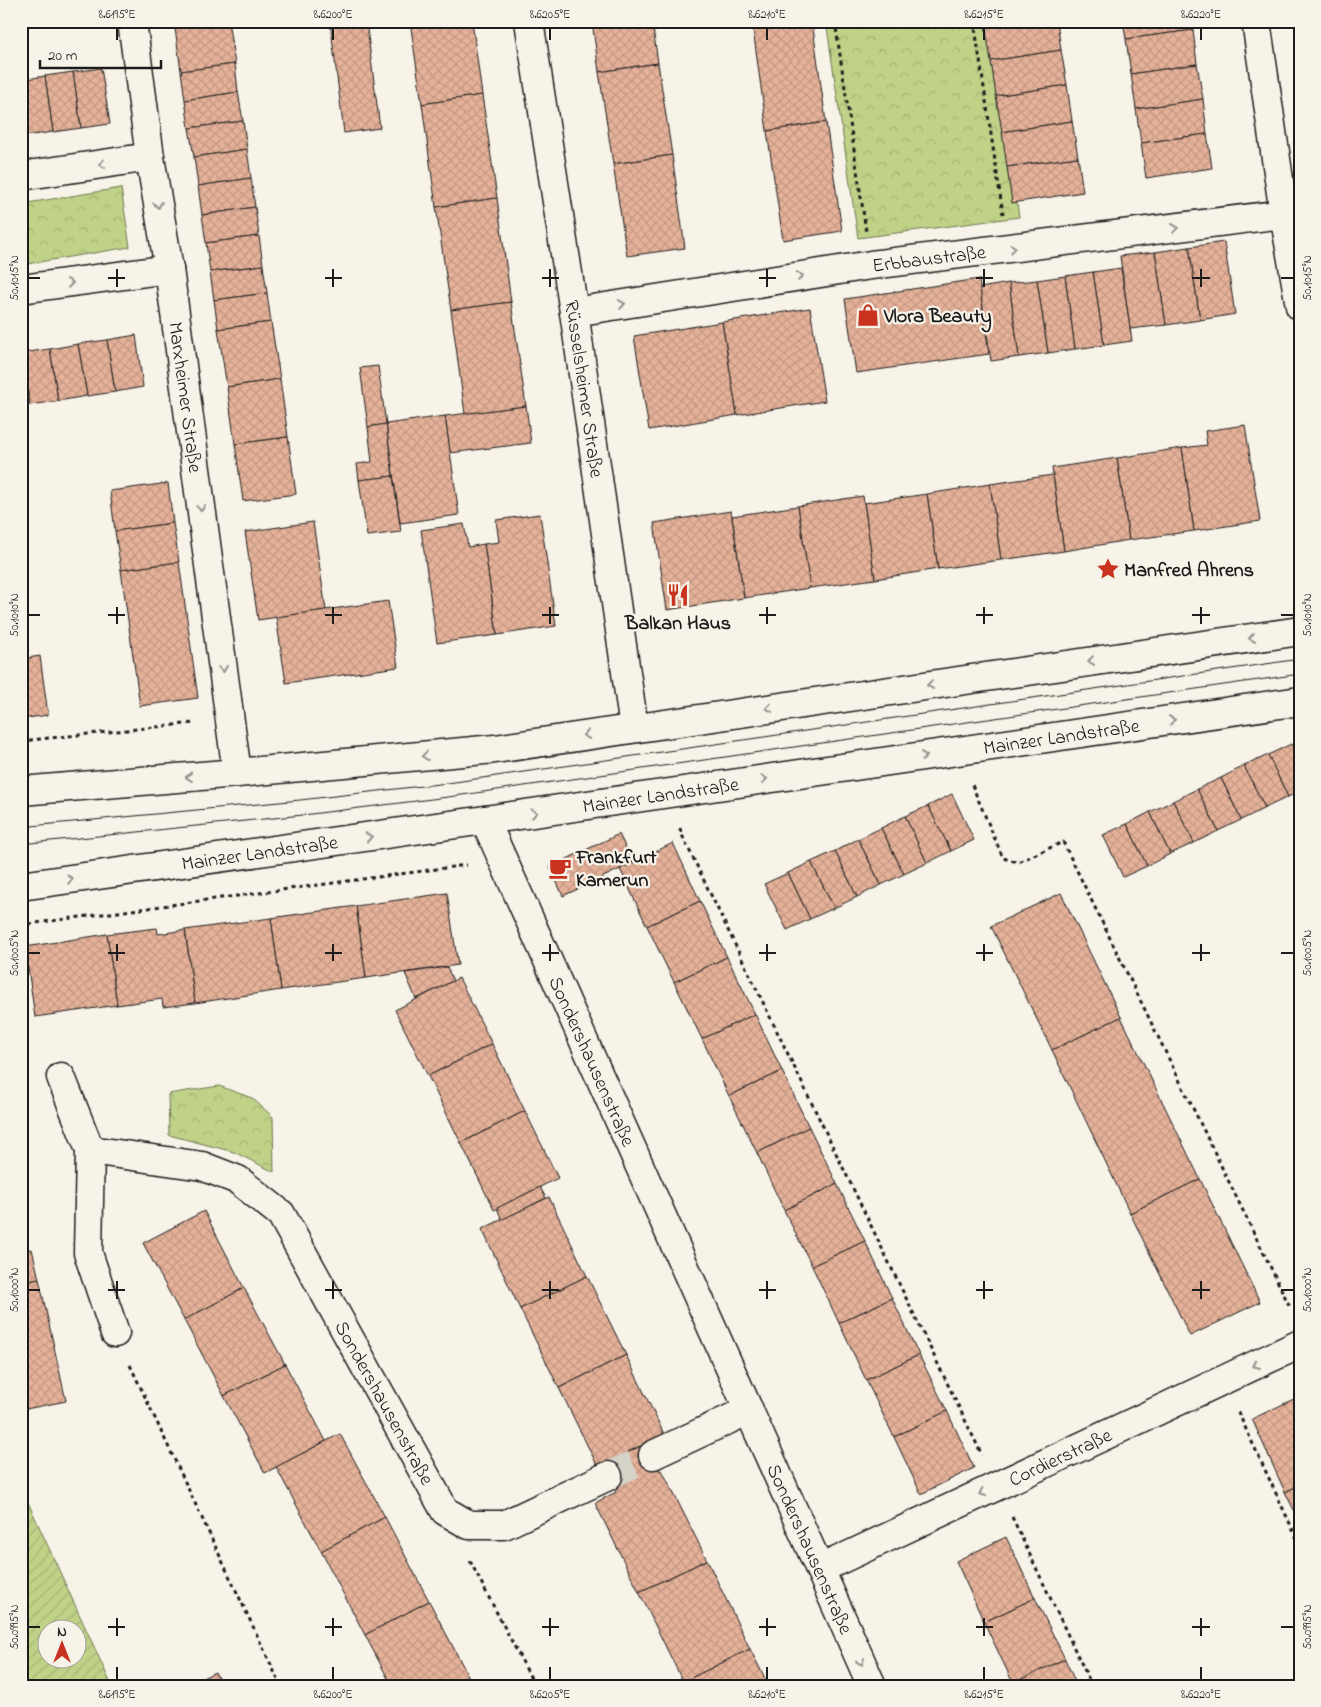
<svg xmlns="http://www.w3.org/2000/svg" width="1321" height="1707" viewBox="0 0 1321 1707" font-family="'Indie Flower',sans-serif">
  <defs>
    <pattern id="forest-crowns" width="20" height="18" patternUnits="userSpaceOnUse" patternTransform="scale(1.25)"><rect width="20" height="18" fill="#bfd287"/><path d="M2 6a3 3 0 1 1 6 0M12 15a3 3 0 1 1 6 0" fill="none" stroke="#a4b474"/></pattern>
    <pattern id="garden-furrows" width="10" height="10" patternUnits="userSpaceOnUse" patternTransform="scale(1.25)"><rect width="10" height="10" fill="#bfd287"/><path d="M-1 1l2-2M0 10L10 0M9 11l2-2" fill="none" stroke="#a4b474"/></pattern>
    <pattern id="building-cross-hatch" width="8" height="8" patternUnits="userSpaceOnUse" patternTransform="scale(1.25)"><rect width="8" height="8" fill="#e5b199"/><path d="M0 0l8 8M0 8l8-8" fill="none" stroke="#c49883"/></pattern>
  </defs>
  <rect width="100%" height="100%" fill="#f7f3e8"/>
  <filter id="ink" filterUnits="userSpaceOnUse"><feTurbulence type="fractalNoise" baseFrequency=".02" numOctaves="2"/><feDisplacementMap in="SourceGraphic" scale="10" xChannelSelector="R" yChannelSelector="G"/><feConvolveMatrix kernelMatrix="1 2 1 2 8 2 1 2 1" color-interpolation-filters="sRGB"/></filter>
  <g filter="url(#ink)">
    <g fill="url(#forest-crowns)" stroke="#6e7752">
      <polygon points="826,21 991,21 1019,217 858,238"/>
      <polygon points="121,188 130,247 21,265 21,204"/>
      <polygon points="219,1086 252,1098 273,1117 274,1172 234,1152 169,1135 168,1094"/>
    </g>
    <path fill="url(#garden-furrows)" stroke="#6e7752" fill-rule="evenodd" d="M21,1487L112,1686H21ZM48,1630H78V1660H48Z"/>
    <g fill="url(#building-cross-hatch)" stroke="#1c1c1c">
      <polygon points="174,21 228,21 235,64 181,71"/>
      <polygon points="330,21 366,21 380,128 344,133"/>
      <polygon points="410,21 472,21 482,95 422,104"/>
      <polygon points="592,21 652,21 658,63 599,72"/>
      <polygon points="713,21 760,21 714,28"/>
      <polygon points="760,21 812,21 826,122 767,131 752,22"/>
      <polygon points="1010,21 1057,21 1061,50 991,61 985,25"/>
      <polygon points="1123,21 1191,21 1193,30 1126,39"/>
      <polygon points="1193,30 1197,64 1131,74 1126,39"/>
      <polygon points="1061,50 1067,85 996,96 991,61"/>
      <polygon points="658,63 672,155 613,164 599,72"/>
      <polygon points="235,64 238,92 185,100 181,71"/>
      <polygon points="1197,64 1203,99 1136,109 1131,74"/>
      <polygon points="101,68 110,124 81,128 73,72"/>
      <polygon points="73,72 81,128 53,132 45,76"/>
      <polygon points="45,76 53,132 25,136 21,113 21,80"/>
      <polygon points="1067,85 1072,121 1002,132 996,96"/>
      <polygon points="238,92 243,121 189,128 185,100"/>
      <polygon points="482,95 497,198 436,207 422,104"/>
      <polygon points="1203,99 1207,134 1141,143 1136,109"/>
      <polygon points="243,121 247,149 194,157 189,128"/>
      <polygon points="1072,121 1078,157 1007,167 1002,132"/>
      <polygon points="826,122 842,231 783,240 767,131"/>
      <polygon points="1207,134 1212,168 1146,178 1141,143"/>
      <polygon points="247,149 251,178 198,186 194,157"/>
      <polygon points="672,155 685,248 627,256 613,164"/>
      <polygon points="1078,157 1083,192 1012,203 1007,167"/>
      <polygon points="251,178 255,207 202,215 198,186"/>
      <polygon points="497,198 511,302 451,310 436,207"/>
      <polygon points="255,207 259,236 206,243 202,215"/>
      <polygon points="259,236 263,265 210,272 206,243"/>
      <polygon points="1224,242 1235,314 1200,320 1189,247"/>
      <polygon points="1189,247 1200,320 1166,325 1155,252"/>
      <polygon points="1155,252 1166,325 1130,329 1120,256"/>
      <polygon points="263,265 267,293 214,300 210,272"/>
      <polygon points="1121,268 1132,341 1104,345 1093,272"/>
      <polygon points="1093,272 1104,345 1075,349 1065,276"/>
      <polygon points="1065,276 1075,349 1048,353 1037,280"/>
      <polygon points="979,279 989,354 856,373 845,299"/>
      <polygon points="1037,280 1048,353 1019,357 1009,283"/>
      <polygon points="1009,283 1019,357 991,361 980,288"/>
      <polygon points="267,293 271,322 218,329 214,300"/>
      <polygon points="511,302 526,406 465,414 451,310"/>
      <polygon points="810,308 825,401 737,415 722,322"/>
      <polygon points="271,322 280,379 227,387 218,329"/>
      <polygon points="722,322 737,415 649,430 634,336"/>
      <polygon points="136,335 143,387 115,392 107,340"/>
      <polygon points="107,340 115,392 87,396 78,344"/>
      <polygon points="78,344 87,396 58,401 50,349"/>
      <polygon points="50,349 58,401 30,405 21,353"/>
      <polygon points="21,353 30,405 21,406"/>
      <polygon points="378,366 386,424 368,427 360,368"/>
      <polygon points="280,379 288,437 235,444 227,387"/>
      <polygon points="526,406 531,443 450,453 445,416"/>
      <polygon points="445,416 459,515 400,523 386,424"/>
      <polygon points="386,424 393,476 359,480 357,464 372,462 368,427"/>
      <polygon points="1245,425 1260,521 1194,531 1182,448 1207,445 1205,431"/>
      <polygon points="288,437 296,494 243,501 235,444"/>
      <polygon points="1182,448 1194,531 1129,540 1117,458"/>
      <polygon points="1117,458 1129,540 1064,551 1052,468"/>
      <polygon points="1053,475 1064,551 1001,560 990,484"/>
      <polygon points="393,476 401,532 367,536 359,480"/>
      <polygon points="168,483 173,523 115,531 110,491"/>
      <polygon points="990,484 1001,560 938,569 927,494"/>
      <polygon points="927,494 938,569 875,579 864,503"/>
      <polygon points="863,496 875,579 810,588 798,506"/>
      <polygon points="798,506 810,588 744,598 732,516"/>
      <polygon points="731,511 744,598 667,610 654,523"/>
      <polygon points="540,514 556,626 497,635 484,544 499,542 496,520"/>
      <polygon points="313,522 326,610 258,620 245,532"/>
      <polygon points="173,523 179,562 121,570 115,531"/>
      <polygon points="464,524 468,547 484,544 497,635 437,643 421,530"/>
      <polygon points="179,562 198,698 140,706 121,570"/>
      <polygon points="388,601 398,667 286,683 276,617"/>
      <polygon points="40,656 48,715 21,719 21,659"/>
      <polygon points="1291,744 1300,761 1300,791 1288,797 1268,755"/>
      <polygon points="1268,755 1288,797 1265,808 1244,766"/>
      <polygon points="1244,766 1265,808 1241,820 1221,778"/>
      <polygon points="1221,778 1241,820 1218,831 1197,789"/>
      <polygon points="1197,789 1218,831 1194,843 1173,801"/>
      <polygon points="952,794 974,840 951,851 928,806"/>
      <polygon points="1173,801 1194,843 1170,854 1150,812"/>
      <polygon points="928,806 951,851 927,863 905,816"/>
      <polygon points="1150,812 1170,854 1147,866 1127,824"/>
      <polygon points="905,816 927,863 904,874 881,828"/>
      <polygon points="1127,824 1147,866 1123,877 1103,835"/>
      <polygon points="881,828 904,874 881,885 858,839"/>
      <polygon points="619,834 633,863 563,896 550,867"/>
      <polygon points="858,839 881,885 857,897 835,851"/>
      <polygon points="673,843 700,901 647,926 620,869"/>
      <polygon points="835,851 857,897 834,908 811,862"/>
      <polygon points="811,862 834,908 810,919 788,873"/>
      <polygon points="788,873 810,919 787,930 764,884"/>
      <polygon points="447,893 458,965 366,978 356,906"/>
      <polygon points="1061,893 1121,1017 1052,1050 991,926"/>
      <polygon points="700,901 727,957 674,982 647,926"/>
      <polygon points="356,906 366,978 281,990 271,918"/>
      <polygon points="271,918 281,990 195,1003 185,930"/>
      <polygon points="157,928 158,934 185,930 195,1003 163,1007 162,999 117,1005 107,934"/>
      <polygon points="107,934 117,1005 35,1017 25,947"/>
      <polygon points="727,957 755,1014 702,1039 674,982"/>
      <polygon points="447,967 453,981 416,999 405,973"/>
      <polygon points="459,978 492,1044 428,1076 395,1010"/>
      <polygon points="755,1014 782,1071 729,1096 702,1039"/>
      <polygon points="1121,1017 1200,1179 1130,1213 1052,1050"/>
      <polygon points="492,1044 525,1111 461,1143 428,1076"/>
      <polygon points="782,1071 809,1127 757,1153 729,1096"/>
      <polygon points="525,1111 558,1178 494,1210 461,1143"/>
      <polygon points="809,1127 837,1184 784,1210 757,1153"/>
      <polygon points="1200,1179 1260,1302 1190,1336 1130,1213"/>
      <polygon points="837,1184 865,1241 812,1266 784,1210"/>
      <polygon points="540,1187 546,1198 502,1220 497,1208"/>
      <polygon points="549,1197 587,1276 520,1309 482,1229"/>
      <polygon points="204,1211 244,1288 184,1320 143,1243"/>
      <polygon points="865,1241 892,1298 839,1323 812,1266"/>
      <polygon points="21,1244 23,1251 32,1249 39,1279 21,1283"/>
      <polygon points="587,1276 626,1355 559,1388 520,1309"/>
      <polygon points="39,1279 66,1401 21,1410 21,1283"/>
      <polygon points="244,1288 285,1364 224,1396 184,1320"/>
      <polygon points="892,1298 919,1355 866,1380 839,1323"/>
      <polygon points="626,1355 664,1434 598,1467 559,1388"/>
      <polygon points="919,1355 947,1411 894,1437 866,1380"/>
      <polygon points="285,1364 326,1441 265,1473 224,1396"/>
      <polygon points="1300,1396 1300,1485 1285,1492 1252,1419"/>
      <polygon points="947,1411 974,1468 921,1494 894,1437"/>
      <polygon points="340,1434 385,1517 321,1551 276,1467"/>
      <polygon points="647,1443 660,1471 662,1470 707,1560 639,1592 595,1503 616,1492 602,1465"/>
      <polygon points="1300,1485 1300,1522 1285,1492"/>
      <polygon points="385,1517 429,1601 365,1635 321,1551"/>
      <polygon points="1006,1537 1035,1598 984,1622 956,1561"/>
      <polygon points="707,1560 750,1649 683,1682 639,1592"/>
      <polygon points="1035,1598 1065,1659 1013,1683 984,1622"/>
      <polygon points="429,1601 473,1685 471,1686 392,1686 365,1635"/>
      <polygon points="750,1649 769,1686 685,1686 683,1682"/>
      <polygon points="1065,1659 1077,1686 1015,1686 1013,1683"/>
      <polygon points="215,1672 222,1686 186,1686"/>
    </g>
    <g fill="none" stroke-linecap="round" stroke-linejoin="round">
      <polyline stroke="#d6d3c9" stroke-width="28" stroke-dasharray="28 14" stroke-linecap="butt" points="608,1476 653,1455"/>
      <defs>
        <g id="minor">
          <path id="s1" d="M132,21L150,157L169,269L237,773"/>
          <path id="s2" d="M529,21L574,312L634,728"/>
          <polyline points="1256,21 1284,214 1300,306"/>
          <polyline points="21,176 150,157"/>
          <polyline points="21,289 169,269"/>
          <path id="s3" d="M574,312L871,265L1284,214"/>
          <path id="s4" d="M485,820L872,1686"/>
          <polyline points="61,1077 90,1150 88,1253 115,1333"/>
          <path id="s5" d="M90,1150L202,1166L238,1180L281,1214L445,1511L469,1525H504L608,1476"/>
          <polyline points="653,1455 749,1410"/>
          <path id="s6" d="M820,1569L1300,1344"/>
        </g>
        <g id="major">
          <polyline points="21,791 237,773 495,749 1300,631"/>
          <path id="s7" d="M21,886L485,820L1300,701"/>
        </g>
      </defs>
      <use href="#minor" stroke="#1c1c1c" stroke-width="31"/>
      <use href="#major" stroke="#1c1c1c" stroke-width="31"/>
      <g stroke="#1c1c1c" stroke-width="3" stroke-dasharray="4 4" stroke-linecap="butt">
        <polyline points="835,21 866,231"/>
        <polyline points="974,21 1003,214"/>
        <polyline points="1296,736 1300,744"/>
        <polyline points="21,741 194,723"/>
        <polyline points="972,785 1003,858 1018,862 1063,842 1291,1309"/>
        <polyline points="680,828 681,833 982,1455"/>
        <polyline points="21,925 467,865"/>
        <polyline points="130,1365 281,1686"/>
        <polyline points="1238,1412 1300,1545"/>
        <polyline points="1012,1517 1092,1686"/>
        <polyline points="470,1561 535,1686"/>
      </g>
      <use href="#minor" stroke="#f7f3e8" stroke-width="28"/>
      <use href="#major" stroke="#f7f3e8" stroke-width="28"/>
      <g stroke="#1c1c1c" stroke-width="1">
        <polyline points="21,827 300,800 448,783 1300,659"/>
        <polyline points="21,844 303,815 448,797 1300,674"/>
      </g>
    </g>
    <defs><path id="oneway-chevron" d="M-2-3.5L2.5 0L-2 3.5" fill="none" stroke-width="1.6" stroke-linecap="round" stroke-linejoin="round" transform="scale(1.25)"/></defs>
    <g stroke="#94928c">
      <use href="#oneway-chevron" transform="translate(102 164) rotate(172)"/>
      <use href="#oneway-chevron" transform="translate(158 205) rotate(80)"/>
      <use href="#oneway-chevron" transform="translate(1175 228) rotate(-7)"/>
      <use href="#oneway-chevron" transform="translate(1013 248) rotate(-7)"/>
      <use href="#oneway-chevron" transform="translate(800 276) rotate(-9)"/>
      <use href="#oneway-chevron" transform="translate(70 283) rotate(-8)"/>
      <use href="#oneway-chevron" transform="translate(622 304) rotate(-9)"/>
      <use href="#oneway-chevron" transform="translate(201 508) rotate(82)"/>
      <use href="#oneway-chevron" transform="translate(1252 638) rotate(172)"/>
      <use href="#oneway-chevron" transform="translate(1091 661) rotate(172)"/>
      <use href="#oneway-chevron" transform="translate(223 669) rotate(82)"/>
      <use href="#oneway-chevron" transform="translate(930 685) rotate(172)"/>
      <use href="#oneway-chevron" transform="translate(769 708) rotate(172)"/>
      <use href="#oneway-chevron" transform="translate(1172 720) rotate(-8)"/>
      <use href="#oneway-chevron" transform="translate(586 735) rotate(171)"/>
      <use href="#oneway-chevron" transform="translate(425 756) rotate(174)"/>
      <use href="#oneway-chevron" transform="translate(924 756) rotate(-8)"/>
      <use href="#oneway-chevron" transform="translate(189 777) rotate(175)"/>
      <use href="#oneway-chevron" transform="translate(764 779) rotate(-8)"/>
      <use href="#oneway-chevron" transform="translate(534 813) rotate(-9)"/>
      <use href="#oneway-chevron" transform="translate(369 837) rotate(-8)"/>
      <use href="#oneway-chevron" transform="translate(70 879) rotate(-8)"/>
      <use href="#oneway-chevron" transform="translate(1256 1365) rotate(155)"/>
      <use href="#oneway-chevron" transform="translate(982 1493) rotate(155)"/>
      <use href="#oneway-chevron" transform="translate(861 1662) rotate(66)"/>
    </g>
  </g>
  <path fill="none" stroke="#1c1c1c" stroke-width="2" d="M117,28V40M333,28V40M550,28V40M767,28V40M984,28V40M1201,28V40M117,269V287M333,269V287M550,269V287M767,269V287M984,269V287M1201,269V287M28,278H40M108,278H125M325,278H342M542,278H559M759,278H776M976,278H993M1192,278H1210M1281,278H1294M117,607V624M333,607V624M550,607V624M767,607V624M984,607V624M1201,607V624M28,615H40M108,615H125M325,615H342M542,615H559M759,615H776M976,615H993M1192,615H1210M1281,615H1294M117,944V961M333,944V961M550,944V961M767,944V961M984,944V961M1201,944V961M28,953H40M108,953H125M325,953H342M542,953H559M759,953H776M976,953H993M1192,953H1210M1281,953H1294M117,1281V1299M333,1281V1299M550,1281V1299M767,1281V1299M984,1281V1299M1201,1281V1299M28,1290H40M108,1290H125M325,1290H342M542,1290H559M759,1290H776M976,1290H993M1192,1290H1210M1281,1290H1294M117,1618V1636M333,1618V1636M550,1618V1636M767,1618V1636M984,1618V1636M1201,1618V1636M28,1627H40M108,1627H125M325,1627H342M542,1627H559M759,1627H776M976,1627H993M1192,1627H1210M1281,1627H1294M117,1667V1680M333,1667V1680M550,1667V1680M767,1667V1680M984,1667V1680M1201,1667V1680"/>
  <defs>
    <symbol id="shop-bare" viewBox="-9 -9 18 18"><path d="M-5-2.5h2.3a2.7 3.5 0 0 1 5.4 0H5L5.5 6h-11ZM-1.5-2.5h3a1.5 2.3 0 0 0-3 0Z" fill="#c8321e" stroke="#f7f3e8" stroke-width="2.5" paint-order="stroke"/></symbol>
    <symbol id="sight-bare" viewBox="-9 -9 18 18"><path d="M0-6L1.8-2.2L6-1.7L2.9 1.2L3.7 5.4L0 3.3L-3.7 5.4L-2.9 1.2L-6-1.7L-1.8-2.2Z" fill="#c8321e" stroke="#f7f3e8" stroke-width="2.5" paint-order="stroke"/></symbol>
    <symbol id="restaurant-bare" viewBox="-9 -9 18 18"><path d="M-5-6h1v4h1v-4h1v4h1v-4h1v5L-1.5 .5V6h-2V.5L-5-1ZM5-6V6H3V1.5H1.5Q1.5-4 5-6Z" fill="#c8321e" stroke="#f7f3e8" stroke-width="2.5" paint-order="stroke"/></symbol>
    <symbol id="cafe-bare" viewBox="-9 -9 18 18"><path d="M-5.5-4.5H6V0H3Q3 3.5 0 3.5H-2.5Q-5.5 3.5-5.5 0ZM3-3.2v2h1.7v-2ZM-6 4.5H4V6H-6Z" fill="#c8321e" stroke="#f7f3e8" stroke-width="2.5" paint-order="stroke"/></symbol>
  </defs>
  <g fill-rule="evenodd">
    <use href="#shop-bare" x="852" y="299" width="32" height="32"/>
    <use href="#sight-bare" x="1092" y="553" width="32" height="32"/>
    <use href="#restaurant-bare" x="662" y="579" width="32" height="32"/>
    <use href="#cafe-bare" x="544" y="852" width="32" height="32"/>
  </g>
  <g text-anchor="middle" stroke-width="4.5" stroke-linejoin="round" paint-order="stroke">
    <g font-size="20" fill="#1c1c1c" stroke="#f7f3e8">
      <text dy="7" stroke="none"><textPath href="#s3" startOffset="359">Erbbaustraße</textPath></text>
      <text dy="7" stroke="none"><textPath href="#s2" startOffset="372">Rüsselsheimer Straße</textPath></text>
      <text dy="7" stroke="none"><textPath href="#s1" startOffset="380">Marxheimer Straße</textPath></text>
      <text dy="7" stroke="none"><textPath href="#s7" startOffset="1051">Mainzer Landstraße</textPath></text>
      <text dy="7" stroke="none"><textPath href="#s7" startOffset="646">Mainzer Landstraße</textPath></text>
      <text dy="7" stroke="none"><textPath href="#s7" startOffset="241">Mainzer Landstraße</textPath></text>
      <text dy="7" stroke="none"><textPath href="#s4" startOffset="264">Sondershausenstraße</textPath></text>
      <text dy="7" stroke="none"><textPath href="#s5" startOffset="422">Sondershausenstraße</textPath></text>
      <text dy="7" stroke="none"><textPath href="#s6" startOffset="265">Cordierstraße</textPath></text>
      <text dy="7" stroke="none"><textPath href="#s4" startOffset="798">Sondershausenstraße</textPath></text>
    </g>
    <g font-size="20" font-weight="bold" fill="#1c1c1c" stroke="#f7f3e8" text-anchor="start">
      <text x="884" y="322">Vlora Beauty</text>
      <text x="1124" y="576">Manfred Ahrens</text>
      <text x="678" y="629" text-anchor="middle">Balkan Haus</text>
      <text x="576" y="863">Frankfurt<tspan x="576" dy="23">Kamerun</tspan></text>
    </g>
  </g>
  <rect width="1321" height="1707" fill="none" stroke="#f7f3e8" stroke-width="55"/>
  <g transform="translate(62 1644)"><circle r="24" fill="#f7f3e8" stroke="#9f9d96"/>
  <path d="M0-4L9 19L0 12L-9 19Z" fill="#c8321e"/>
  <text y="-8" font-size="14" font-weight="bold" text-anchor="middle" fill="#1c1c1c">N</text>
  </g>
  <path d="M40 60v8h121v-8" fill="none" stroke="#1c1c1c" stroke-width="2.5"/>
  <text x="48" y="60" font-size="15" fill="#1c1c1c" stroke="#f7f3e8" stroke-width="4" paint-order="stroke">20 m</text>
  <rect x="28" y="28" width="1266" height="1652" fill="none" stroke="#1c1c1c" stroke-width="2"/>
  <g font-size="12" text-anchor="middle" fill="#1c1c1c">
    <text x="117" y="18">8.6195°E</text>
    <text x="333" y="18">8.6200°E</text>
    <text x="550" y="18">8.6205°E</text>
    <text x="767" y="18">8.6210°E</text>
    <text x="984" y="18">8.6215°E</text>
    <text x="1201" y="18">8.6220°E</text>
    <text transform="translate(14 278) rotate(-90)" y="4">50.1015°N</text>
    <text transform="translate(1307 278) rotate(-90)" y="4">50.1015°N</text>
    <text transform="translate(14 615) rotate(-90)" y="4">50.1010°N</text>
    <text transform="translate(1307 615) rotate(-90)" y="4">50.1010°N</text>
    <text transform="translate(14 953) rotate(-90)" y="4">50.1005°N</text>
    <text transform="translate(1307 953) rotate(-90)" y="4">50.1005°N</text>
    <text transform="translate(14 1290) rotate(-90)" y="4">50.1000°N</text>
    <text transform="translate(1307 1290) rotate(-90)" y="4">50.1000°N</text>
    <text transform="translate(14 1627) rotate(-90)" y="4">50.0995°N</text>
    <text transform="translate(1307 1627) rotate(-90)" y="4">50.0995°N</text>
    <text x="117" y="1698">8.6195°E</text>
    <text x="333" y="1698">8.6200°E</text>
    <text x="550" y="1698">8.6205°E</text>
    <text x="767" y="1698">8.6210°E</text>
    <text x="984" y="1698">8.6215°E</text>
    <text x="1201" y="1698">8.6220°E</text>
  </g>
</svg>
